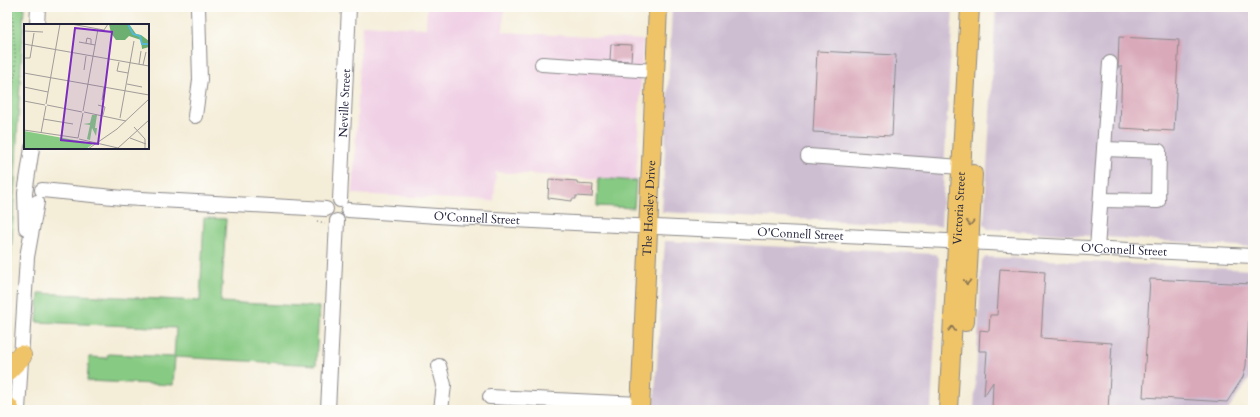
<svg xmlns="http://www.w3.org/2000/svg" width="1260" height="417" viewBox="0 0 1260 417" font-family="Cardo,serif">
  <rect width="100%" height="100%" fill="#fdfcf7"/>
  <filter id="ink" filterUnits="userSpaceOnUse"><feTurbulence type="fractalNoise" baseFrequency=".025" numOctaves="2"/><feDisplacementMap in="SourceGraphic" scale="8" xChannelSelector="R" yChannelSelector="G"/><feConvolveMatrix kernelMatrix="1 2 1 2 8 2 1 2 1" color-interpolation-filters="sRGB"/></filter>
  <filter id="wash" filterUnits="userSpaceOnUse"><feTurbulence type="fractalNoise" baseFrequency=".012" numOctaves="4" result="noise"/><feDisplacementMap in="SourceGraphic" scale="16" xChannelSelector="R" yChannelSelector="G"/><feGaussianBlur stdDeviation="0.9" result="paint"/><feColorMatrix in="noise" values="0 0 0 0 0 0 0 0 0 0 0 0 0 0 0 0 0 1.4 0 .05"/><feComposite in="paint" operator="in"/></filter>
  <g filter="url(#wash)">
    <rect width="100%" height="100%" fill="#f4edd8"/>
    <g fill="#f0d0e5">
      <polygon points="427,7 504,7 503,32 643,40 636,181 496,172 494,201 353,194 362,25 426,28"/>
      <polygon points="31,407 102,410 31,410"/>
    </g>
    <g fill="#cebed2">
      <polygon points="672,7 953,7 941,226 662,212"/>
      <polygon points="996,7 1253,7 1253,247 988,229 984,224"/>
      <polygon points="665,241 936,254 939,258 931,410 654,410"/>
      <polygon points="986,257 1253,270 1253,374 1228,410 974,410 982,261"/>
    </g>
    <g fill="#87ca83" stroke="#54765f">
      <polygon points="7,7 24,7 7,333"/>
      <polygon points="598,178 636,181 634,208 597,206"/>
      <polygon points="204,218 226,219 221,302 319,307 316,365 175,357 173,385 87,381 89,357 107,358 108,354 174,357 176,328 37,322 39,293 200,301"/>
    </g>
    <g id="blocks">
      <g fill="#d9a8b9">
        <polygon points="1119,37 1179,40 1174,131 1120,128 1122,67 1118,67"/>
        <polygon points="611,44 632,45 631,61 610,60"/>
        <polygon points="817,51 896,55 892,136 813,132"/>
        <polygon points="549,179 577,181 577,184 593,185 592,197 576,196 576,199 572,199 572,201 548,198"/>
        <polygon points="1000,269 1045,272 1041,338 1112,343 1108,410 992,410 993,382 984,396 987,351 979,351 980,330 989,331 990,315 997,315"/>
        <polygon points="1150,279 1251,284 1246,366 1243,377 1227,402 1143,397"/>
      </g>
    </g>
  </g>
  <g filter="url(#ink)">
    <use href="#blocks" fill-opacity="0" stroke="#8b888a" stroke-width="1"/>
    <g fill="none" stroke-linecap="round" stroke-linejoin="round">
      <defs>
        <g id="minor">
          <polyline points="37,25 38,7"/>
          <polyline points="542,64 655,71"/>
          <polyline points="195,116 200,80 198,7"/>
          <polyline points="808,156 961,167"/>
          <polyline points="42,190 123,198 326,209"/>
          <path id="s1" d="M340,200L349,7"/>
          <polyline points="1101,200 1158,201 1159,151 1104,149"/>
          <path id="s2" d="M348,210L452,217L1253,256"/>
          <polyline points="26,228 25,193 32,148"/>
          <polyline points="1097,249 1110,63"/>
          <polyline points="439,366 444,385 441,410"/>
          <polyline points="490,397 640,404"/>
          <polyline points="18,410 27,257 37,202"/>
          <polyline points="328,410 337,221"/>
        </g>
        <g id="major">
          <polyline points="965,322 973,174"/>
          <path id="s3" d="M640,410L658,7"/>
          <path id="s4" d="M948,410L970,7"/>
        </g>
        <g id="highway">
          <polyline points="7,370 21,356"/>
          <polyline points="7,407 9,410"/>
        </g>
      </defs>
      <use href="#minor" stroke="#8b888a" stroke-width="16"/>
      <use href="#major" stroke="#8b888a" stroke-width="20"/>
      <use href="#highway" stroke="#8b888a" stroke-width="22"/>
      <g stroke="#8b888a" stroke-width="1.5" stroke-dasharray="1 3" stroke-linecap="butt">
        <polyline points="7,157 11,96 16,69 12,7"/>
        <polyline points="7,204 15,204"/>
        <polyline points="317,221 325,223"/>
      </g>
      <use href="#minor" stroke="#fff" stroke-width="14"/>
      <use href="#major" stroke="#efc469" stroke-width="18"/>
      <use href="#highway" stroke="#efc469" stroke-width="21"/>
    </g>
    <defs><path id="oneway-chevron" d="M-2-3.5L2.5 0L-2 3.5" fill="none" stroke-width="1.6" stroke-linecap="round" stroke-linejoin="round"/></defs>
    <g stroke="#887352">
      <use href="#oneway-chevron" transform="translate(970 223) rotate(93)"/>
      <use href="#oneway-chevron" transform="translate(967 282) rotate(93)"/>
      <use href="#oneway-chevron" transform="translate(952 329) rotate(-87)"/>
    </g>
  </g>
  <g text-anchor="middle" stroke-width="3.5" stroke-linejoin="round" paint-order="stroke">
    <g font-size="12" fill="#22223b" stroke="#fdfcf7">
      <text dy="4" stroke="none"><textPath href="#s1" startOffset="97">Neville Street</textPath></text>
      <text dy="4" stroke="none"><textPath href="#s4" startOffset="202">Victoria Street</textPath></text>
      <text dy="4" stroke="none"><textPath href="#s3" startOffset="202">The Horsley Drive</textPath></text>
      <text dy="4" stroke="none"><textPath href="#s2" startOffset="129">O'Connell Street</textPath></text>
      <text dy="4" stroke="none"><textPath href="#s2" startOffset="453">O'Connell Street</textPath></text>
      <text dy="4" stroke="none"><textPath href="#s2" startOffset="777">O'Connell Street</textPath></text>
    </g>
  </g>
  <g transform="translate(24 24)">
    <rect width="125" height="125" fill="#f4edd8"/>
    <path d="M68,91H73L71,104H73L72,112L68,104L66,116L63,115L66,101L59,100L66,99ZM0,107L67,119L69,120L62,125H0Z" fill="#87ca83"/>
    <path d="M85,0H105L112,10L117,11L125,17V23L118,25L117,16L105,12L101,16H92L87,9Z" fill="#6dae71"/>
    <path fill="none" stroke="#55b9d3" stroke-width="2" d="M104,0L109,10L116,12L118,20H125"/>
    <path fill="none" stroke="#a09c99" stroke-width="1" d="M47,0L80,6L84,0M0,7L19,8M55,18L71,21M62,19L63,14L67,15V20M0,20L125,42M0,34H6L10,9M95,38L93,47L104,49M115,40L117,27M119,41L122,28M60,46L62,32M0,49L125,71M103,60L118,63M0,63L24,68M78,76L80,63M0,77L21,81M22,80L36,0M23,81L58,88M74,81L81,83L79,91M59,87L74,5M60,88L102,97M96,94L110,17M19,95L49,100M110,103L121,115V125M0,106L54,114M17,109L22,82M54,114L59,89M106,114L122,120M55,115L94,124M94,124L125,96M64,125L93,105L125,75"/>
    <path fill="#7b2cbf" fill-opacity="0.15" stroke="#7b2cbf" stroke-width="2" d="M51,4L88,8L74,120L37,116Z"/>
    <rect width="125" height="125" fill="none" stroke="#22223b" stroke-width="2"/>
  </g>
  <rect width="1260" height="417" fill="none" stroke="#fdfcf7" stroke-width="24"/>
</svg>
